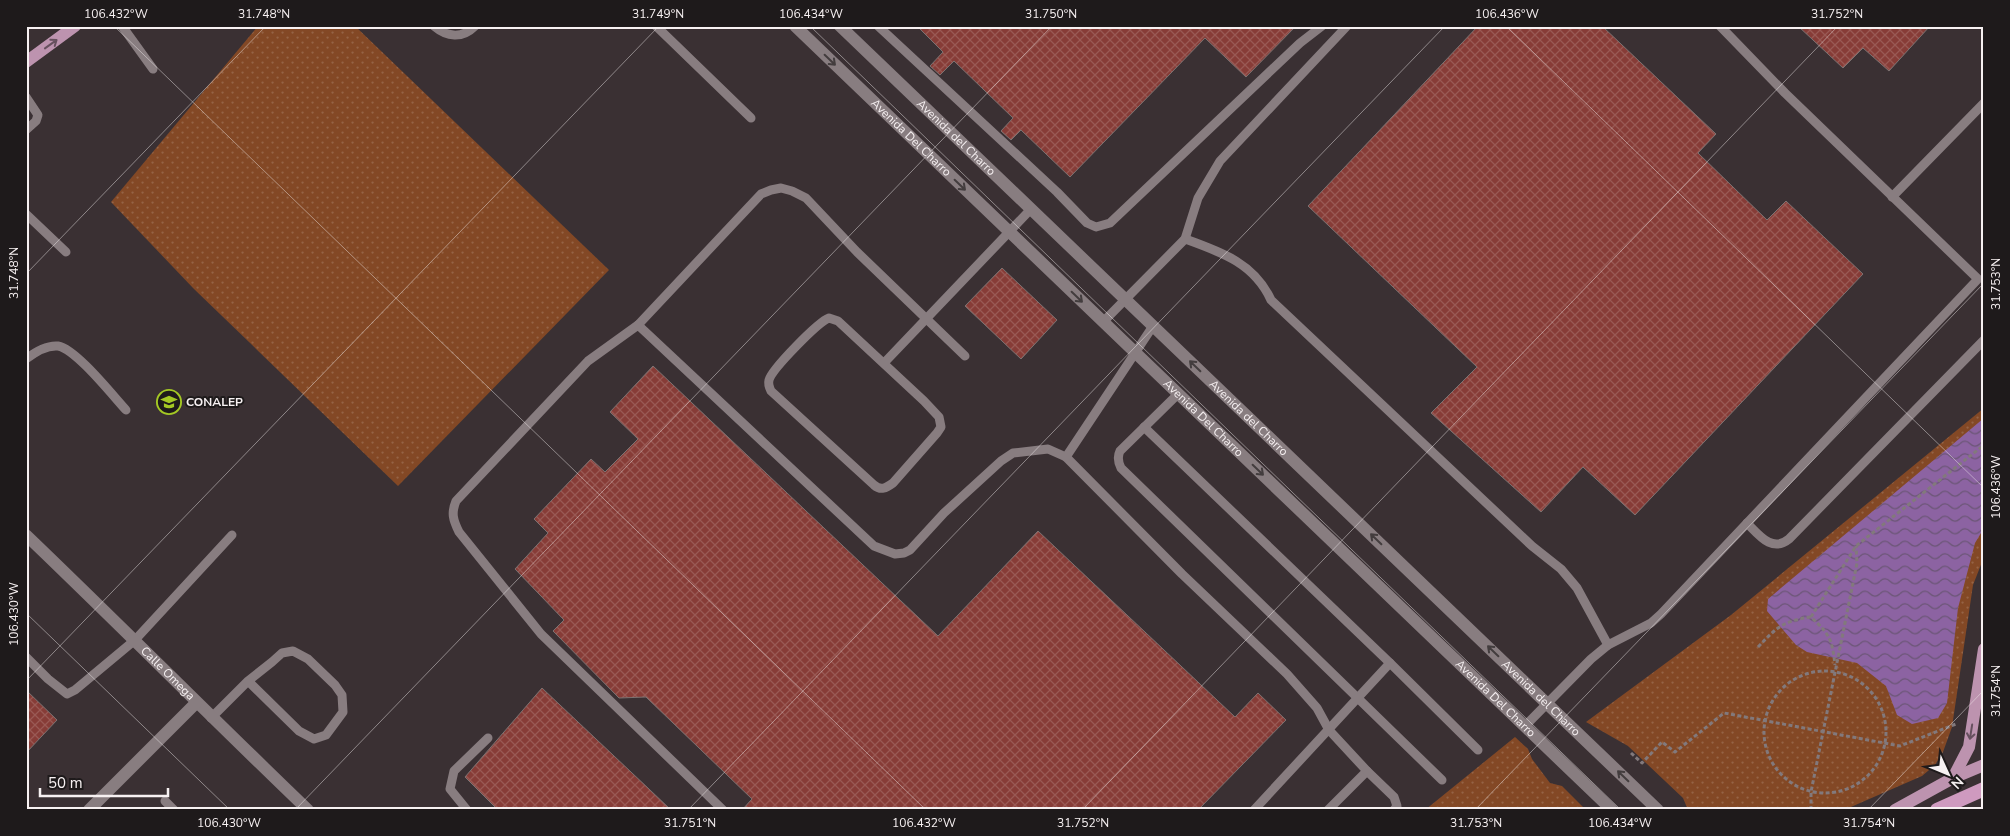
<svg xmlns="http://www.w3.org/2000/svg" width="2010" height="836" viewBox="0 0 2010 836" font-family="'Nunito Sans',sans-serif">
  <defs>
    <pattern id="park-dots" width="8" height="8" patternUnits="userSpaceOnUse" patternTransform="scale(1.25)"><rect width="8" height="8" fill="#834825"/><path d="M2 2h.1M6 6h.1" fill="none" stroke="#956345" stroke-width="1.8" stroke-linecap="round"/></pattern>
    <pattern id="water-waves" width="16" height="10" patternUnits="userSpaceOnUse" patternTransform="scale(1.25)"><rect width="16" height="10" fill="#8c63a2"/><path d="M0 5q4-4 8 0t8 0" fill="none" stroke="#6b5676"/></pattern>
    <pattern id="building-cross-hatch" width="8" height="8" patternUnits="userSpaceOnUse" patternTransform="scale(1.25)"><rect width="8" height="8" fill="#873c37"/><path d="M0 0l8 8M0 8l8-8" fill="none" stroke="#995954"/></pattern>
  </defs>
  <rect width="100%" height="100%" fill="#3a3033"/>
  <g fill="url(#park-dots)">
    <polygon points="258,26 355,26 609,270 398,486 194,289 111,202"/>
    <polygon points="1984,408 1984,557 1973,585 1952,727 1943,752 1935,765 1922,776 1844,810 1688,810 1683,798 1628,746 1586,722 1731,615"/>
    <polygon points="1515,737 1528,749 1532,759 1550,783 1562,786 1586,810 1425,810"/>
  </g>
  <polygon fill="url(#water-waves)" points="1984,418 1984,528 1975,543 1958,608 1947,703 1938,718 1912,724 1897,715 1886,686 1857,663 1807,652 1796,645 1767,611 1768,599"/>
  <g fill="url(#building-cross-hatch)" stroke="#7d7271">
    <polygon points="917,26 1296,26 1246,77 1205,38 1070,177 1021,130 1011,140 1001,131 1013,118 954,61 940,75 930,66 943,52"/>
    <polygon points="1478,26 1602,26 1716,134 1698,153 1767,220 1786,201 1863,274 1635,515 1583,467 1541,512 1431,413 1477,367 1308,206"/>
    <polygon points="1798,26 1930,26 1889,71 1863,48 1843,68"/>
    <polygon points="1002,268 1057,320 1021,359 965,306"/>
    <polygon points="653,366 938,636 1038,531 1235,717 1258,693 1286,720 1198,810 742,810 752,799 646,697 619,698 553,631 564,620 515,569 548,533 534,519 591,459 605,472 638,439 610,412"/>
    <polygon points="542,688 649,789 671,810 498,810 465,777"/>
    <polygon points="26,690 57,720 26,753"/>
  </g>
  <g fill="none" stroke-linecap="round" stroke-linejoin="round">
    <g stroke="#82797c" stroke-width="3" stroke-dasharray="4 2.5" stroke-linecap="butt">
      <polyline points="1811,617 1856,546 1984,445"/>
      <path d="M1758,647C1777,627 1783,621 1811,617C1830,635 1832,639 1835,665"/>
      <circle cx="1825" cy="732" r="61"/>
      <polyline points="1631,753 1642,763 1662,742 1675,752 1724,713 1900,746 1956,724"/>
      <polyline points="1496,808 1497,810"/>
      <polyline points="1811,810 1811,792 1857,563 1856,546"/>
    </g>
    <g stroke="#887d80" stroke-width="9">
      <polyline points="122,26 153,69"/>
      <path d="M434,26C447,37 462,39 475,26"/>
      <polyline points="656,26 751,118"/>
      <polyline points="878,26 1057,192 1087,223 1096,227 1110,223 1300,43 1322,26"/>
      <polyline points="26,97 38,115 36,121 26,130"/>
      <polyline points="1892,197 1984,103"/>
      <polyline points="26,214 66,252"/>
      <path d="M1185,239C1221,252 1254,263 1271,300L1532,546L1561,569L1577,588L1608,645"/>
      <path d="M829,318L838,321L924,401L939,417L941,427L937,433L893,483C886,488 881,491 874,485L771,391C769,387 768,384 769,380C772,369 818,322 829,318Z"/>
      <polyline points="1103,322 1185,239 1198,198 1220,161 1347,26"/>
      <polyline points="638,325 761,194 771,190 781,188 792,191 806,198 857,252 965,356"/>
      <path d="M26,359C35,352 47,345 58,346C76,349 113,396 126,410"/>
      <polyline points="884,363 1031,209"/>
      <path d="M1178,394L1120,451C1117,457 1118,462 1121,468L1442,780"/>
      <polyline points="1144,427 1390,663 1478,750"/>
      <polyline points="1066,457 1182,574 1287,674 1317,708 1329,730 1367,771 1328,810"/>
      <path d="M1747,523C1759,535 1772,553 1789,539L1984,340"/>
      <polyline points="26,657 48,679 67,694 75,690 135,640 232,535"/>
      <polyline points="211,718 248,681 272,662 282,653 293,651 308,659 335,685 342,695 343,712 326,735 314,739 299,731 248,681"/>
      <polyline points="1525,726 1591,659 1608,645 1651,623 1661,614 1978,279 1785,93 1720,26"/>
      <polyline points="1367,771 1394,797 1397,806 1394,810"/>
      <polyline points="165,801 174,810"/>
      <polyline points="467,810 450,789 454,771 488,738"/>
      <path d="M723,810L541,634L459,532C453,520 451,513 456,501L588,361L638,325L874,546L895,554L904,553L910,550L944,513L1001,461L1013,453L1048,449L1066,457L1153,326"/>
      <polyline points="1254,810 1390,663"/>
    </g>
    <g stroke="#887d80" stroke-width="12">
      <path id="s1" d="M26,535C121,626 213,719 308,810"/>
      <polyline points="89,810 196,703"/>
    </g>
    <g stroke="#887d80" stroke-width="12">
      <path id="s2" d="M795,26L1612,810"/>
      <path id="s3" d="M840,26L1658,810"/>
    </g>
    <g stroke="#bd93af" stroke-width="12">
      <polyline points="26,62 75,26"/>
      <polyline points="1953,778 1969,747 1984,649"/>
      <polyline points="1895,810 1953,778 1984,765"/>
    </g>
    <polyline stroke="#cf9abf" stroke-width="14" points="1937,810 1984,789"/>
  </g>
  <defs><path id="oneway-shaft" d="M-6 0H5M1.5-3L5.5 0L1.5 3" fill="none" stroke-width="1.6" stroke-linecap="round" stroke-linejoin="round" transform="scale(1.25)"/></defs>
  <g stroke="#66505e">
    <use href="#oneway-shaft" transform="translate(51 44) rotate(-36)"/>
    <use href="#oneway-shaft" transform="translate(1971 732) rotate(99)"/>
  </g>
  <g stroke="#433d3e">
    <use href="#oneway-shaft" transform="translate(830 60) rotate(44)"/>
    <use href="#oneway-shaft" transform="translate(960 185) rotate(44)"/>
    <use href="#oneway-shaft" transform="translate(1077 297) rotate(44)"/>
    <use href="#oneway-shaft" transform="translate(1195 366) rotate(-136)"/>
    <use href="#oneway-shaft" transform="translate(1258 470) rotate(44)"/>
    <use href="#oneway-shaft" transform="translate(1376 539) rotate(-136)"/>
    <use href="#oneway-shaft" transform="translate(1493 651) rotate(-136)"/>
    <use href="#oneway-shaft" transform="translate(1623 776) rotate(-136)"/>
  </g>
  <path fill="none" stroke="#f7f1f2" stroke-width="1" stroke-opacity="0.45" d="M114,26L926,810M810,26L1621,810M1506,26L1984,488M26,274L266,26M26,613L230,810M26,681L659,26M295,810L1052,26M688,810L1445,26M1082,810L1838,26M1475,810L1984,283M1868,810L1984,690"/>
  <defs>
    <symbol id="school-ring" viewBox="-11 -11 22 22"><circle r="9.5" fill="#1e1a1b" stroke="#a4c824" stroke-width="1.5"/><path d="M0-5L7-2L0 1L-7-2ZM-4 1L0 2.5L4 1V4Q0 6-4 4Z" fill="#a4c824"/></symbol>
  </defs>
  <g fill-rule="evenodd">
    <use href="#school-ring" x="155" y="388" width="28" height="28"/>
  </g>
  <g text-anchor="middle" stroke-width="4" stroke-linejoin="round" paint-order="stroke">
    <g font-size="12" fill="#f7f1f2" stroke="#1e1a1b">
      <text dy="4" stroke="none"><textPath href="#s2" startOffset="161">Avenida Del Charro</textPath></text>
      <text dy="4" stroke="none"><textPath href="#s3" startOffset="161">Avenida del Charro</textPath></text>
      <text dy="4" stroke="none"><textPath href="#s2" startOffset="566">Avenida Del Charro</textPath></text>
      <text dy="4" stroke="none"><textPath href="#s3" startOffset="566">Avenida del Charro</textPath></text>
      <text dy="4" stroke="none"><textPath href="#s1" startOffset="198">Calle Omega</textPath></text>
      <text dy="4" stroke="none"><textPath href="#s2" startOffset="971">Avenida Del Charro</textPath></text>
      <text dy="4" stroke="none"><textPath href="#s3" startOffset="971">Avenida del Charro</textPath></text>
    </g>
    <g font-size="12" font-weight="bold" fill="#f7f1f2" stroke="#1e1a1b" text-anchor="start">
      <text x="186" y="406">CONALEP</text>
    </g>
  </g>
  <rect width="2010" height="836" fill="none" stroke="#1e1a1b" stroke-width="55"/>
  <g transform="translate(1948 774) rotate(134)" stroke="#1e1a1b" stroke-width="4" paint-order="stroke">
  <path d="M0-4L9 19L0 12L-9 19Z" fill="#f7f1f2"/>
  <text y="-8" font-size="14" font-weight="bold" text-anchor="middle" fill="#f7f1f2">N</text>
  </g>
  <path d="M40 788v8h128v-8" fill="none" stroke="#f7f1f2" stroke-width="2.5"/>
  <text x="48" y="788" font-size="15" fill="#f7f1f2" stroke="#1e1a1b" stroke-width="4" paint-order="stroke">50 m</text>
  <rect x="28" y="28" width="1954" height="780" fill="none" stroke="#f7f1f2" stroke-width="2"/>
  <g font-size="12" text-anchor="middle" fill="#f7f1f2">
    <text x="116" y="18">106.432°W</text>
    <text x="264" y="18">31.748°N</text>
    <text x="658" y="18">31.749°N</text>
    <text x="811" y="18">106.434°W</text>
    <text x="1051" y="18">31.750°N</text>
    <text x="1507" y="18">106.436°W</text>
    <text x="1837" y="18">31.752°N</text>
    <text transform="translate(14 273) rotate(-90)" y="4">31.748°N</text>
    <text transform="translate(1996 284) rotate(-90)" y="4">31.753°N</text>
    <text transform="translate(1996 487) rotate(-90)" y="4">106.436°W</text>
    <text transform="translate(14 614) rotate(-90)" y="4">106.430°W</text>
    <text transform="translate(1996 691) rotate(-90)" y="4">31.754°N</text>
    <text x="229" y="827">106.430°W</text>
    <text x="690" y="827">31.751°N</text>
    <text x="924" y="827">106.432°W</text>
    <text x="1083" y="827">31.752°N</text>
    <text x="1476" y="827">31.753°N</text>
    <text x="1620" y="827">106.434°W</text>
    <text x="1869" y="827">31.754°N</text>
  </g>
</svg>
